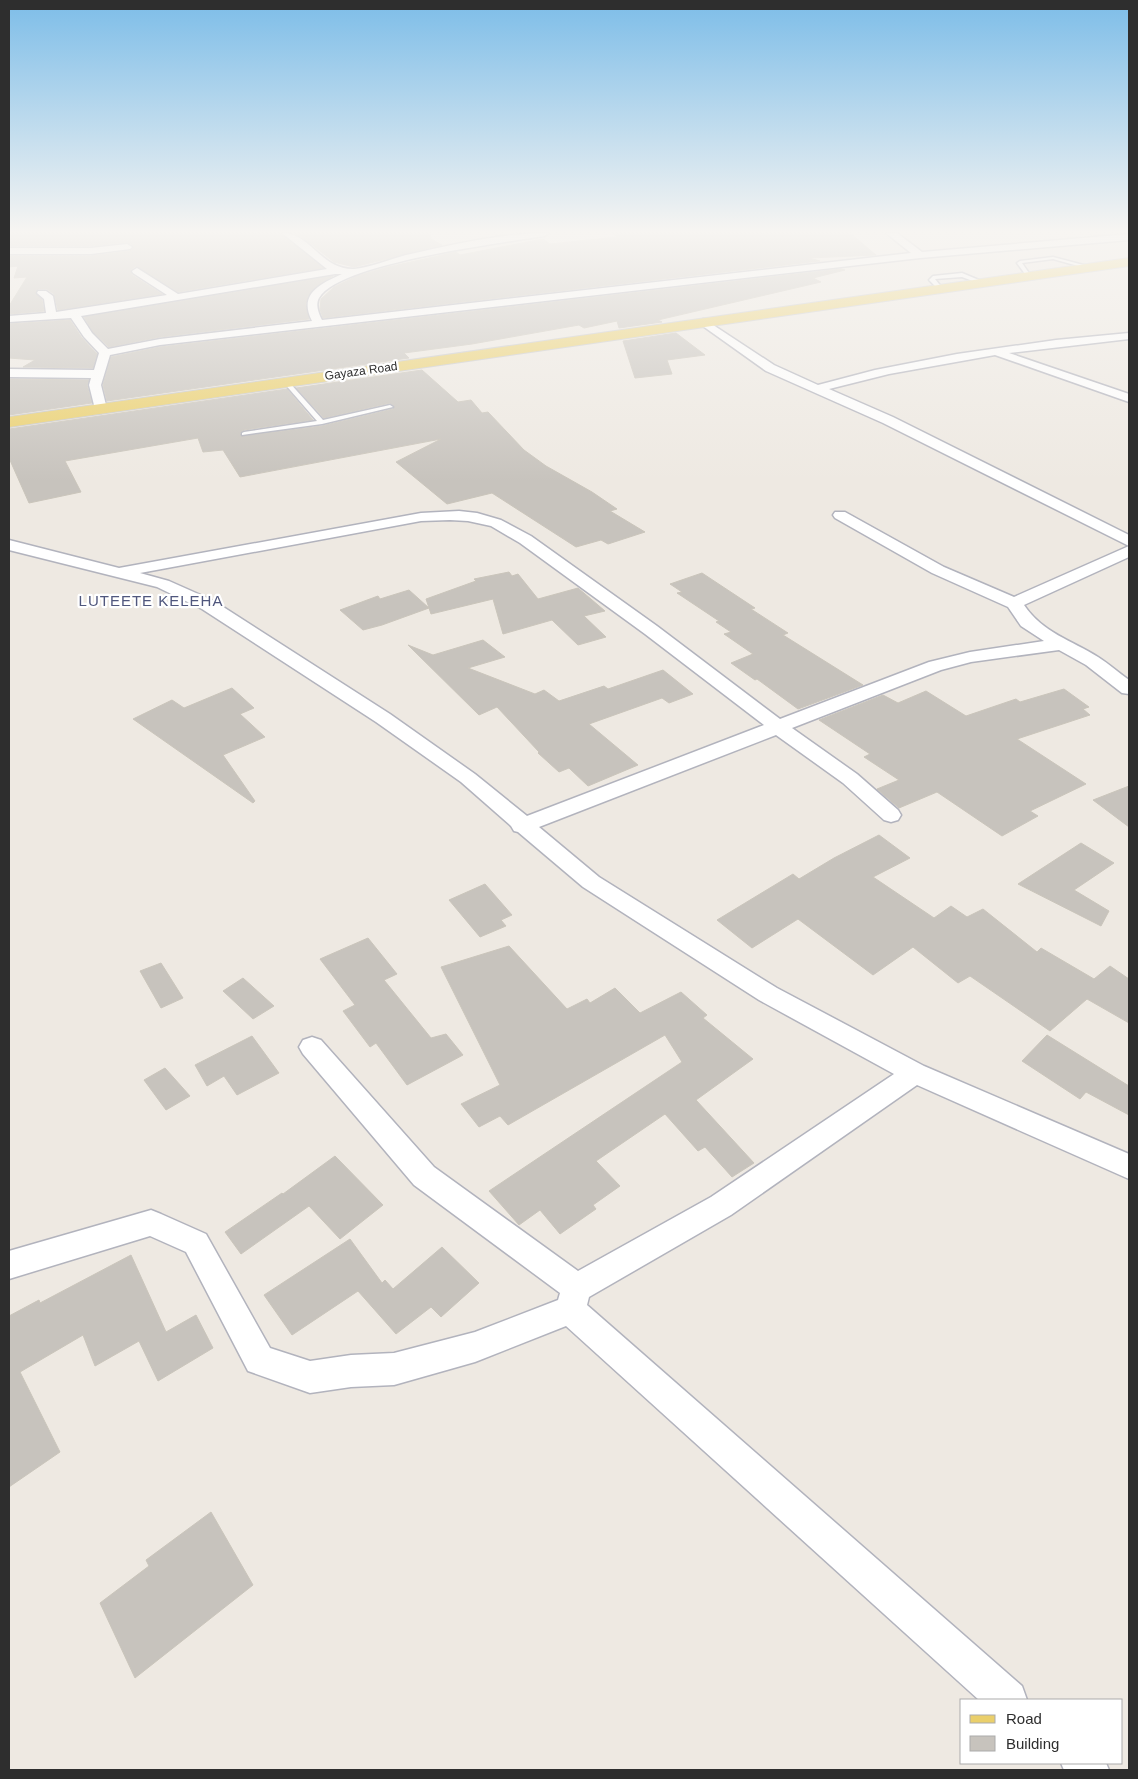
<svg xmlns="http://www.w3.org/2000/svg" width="1138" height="1779" viewBox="0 0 1138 1779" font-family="Helvetica,sans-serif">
  <rect width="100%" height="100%" fill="#eee9e2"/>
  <g fill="#c7c3bd" stroke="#cac5bb">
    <polygon points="9,233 280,233 323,268 178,292 136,266 130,270 132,275 162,294 58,310 54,294 47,289 38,289 35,293 42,300 44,311 9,314 9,306 27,277 14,278 18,266 9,267 9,256 91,256 130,251 134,247 127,242 91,246 9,246"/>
    <polygon points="293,233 430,233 431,239 442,245 354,267 334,262 302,237"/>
    <polygon points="612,233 850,233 876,255 809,258 820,261 323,318 320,309 321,299 334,287 357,276 388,267 456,252 460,255 543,239 550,244 617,237"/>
    <polygon points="841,269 845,270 813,278 821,282 658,320 662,322 619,328 617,321 584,328 579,325 472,344 404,353 409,358 107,401 103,385 111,357 160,347"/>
    <polygon points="333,276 318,285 308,296 306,304 309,319 160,337 109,347 93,332 84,317"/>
    <polygon points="70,320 82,338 97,354 93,368 23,367 35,360 9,358 9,324"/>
    <polygon points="676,333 705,355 667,360 672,374 635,378 623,341"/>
    <polygon points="422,370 458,402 471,400 482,413 488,412 524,450 546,466 592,492 617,509 610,511 645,532 608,544 601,540 576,547 492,493 447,504 396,462 441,439 240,477 223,450 203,452 198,438 65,461 81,492 29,503 9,458 9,429 287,389 313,420 244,430 240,433 241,436 322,426 393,409 395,407 390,403 324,418 296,388"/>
    <polygon points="9,379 89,380 87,385 92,403 9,415"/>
    <polygon points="509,572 512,576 518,574 538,599 578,588 605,611 584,616 606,637 578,645 552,620 503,634 493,599 431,614 429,608 382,625 363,630 340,610 378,596 380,599 409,590 429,608 426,599 476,581 474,579"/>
    <polygon points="702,573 755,608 751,609 788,633 783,635 863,685 798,709 757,679 755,680 731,663 753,654 724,634 731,632 716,622 719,621 677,593 682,592 670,584"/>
    <polygon points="483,640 505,657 468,668 535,694 544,690 559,701 604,686 608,689 663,670 693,694 669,703 662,698 589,724 638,765 588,786 569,768 559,772 538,753 539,752 497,707 479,715 408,645 433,655"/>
    <polygon points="232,688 254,708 240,714 265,737 223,755 255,801 253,803 133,719 172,700 184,708"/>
    <polygon points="1064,689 1089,707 1083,709 1090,715 1017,739 1086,784 1030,811 1038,816 1002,836 937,792 899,808 877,789 899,780 864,757 870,754 819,720 883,695 898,703 926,691 966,716 1016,699 1020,702"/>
    <polygon points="1129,786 1129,827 1093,800"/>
    <polygon points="879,835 910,858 873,877 934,918 951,906 967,917 983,909 1037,952 1041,948 1094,979 1110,966 1129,979 1129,1023 1087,999 1050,1031 970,976 958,983 913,947 873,975 798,919 752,948 717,920 793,874 799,879 834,858"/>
    <polygon points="1081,843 1114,863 1074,890 1109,911 1101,926 1018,884"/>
    <polygon points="485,884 512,915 501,920 506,926 480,937 449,900"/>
    <polygon points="368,938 397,974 384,980 431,1038 446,1034 463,1055 407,1085 376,1043 370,1047 343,1011 355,1005 320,959"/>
    <polygon points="509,946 567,1009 587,999 590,1003 615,988 640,1013 681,992 707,1015 703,1018 753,1059 696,1100 754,1163 732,1177 705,1147 698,1151 665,1114 596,1161 620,1186 593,1205 596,1209 560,1234 540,1210 519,1225 489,1191 682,1062 665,1035 508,1125 500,1116 479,1127 461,1104 500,1085 441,967"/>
    <polygon points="161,963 183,998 161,1008 140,971"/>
    <polygon points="243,978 274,1006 253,1019 223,991"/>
    <polygon points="1047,1035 1129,1086 1129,1115 1086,1092 1080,1099 1022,1061"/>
    <polygon points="252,1036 279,1073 237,1095 224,1076 207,1086 195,1065"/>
    <polygon points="165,1068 190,1096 166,1110 144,1080"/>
    <polygon points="335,1156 383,1205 340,1239 309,1206 241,1254 225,1232 282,1193 283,1194"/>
    <polygon points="350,1239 382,1283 385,1280 393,1289 442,1247 479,1283 441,1317 431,1307 396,1334 358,1291 292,1335 264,1295"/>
    <polygon points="131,1255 166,1332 196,1315 213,1348 158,1381 139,1341 95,1366 83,1335 20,1372 60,1452 9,1487 9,1316 39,1300 40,1303"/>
    <polygon points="211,1512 253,1585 135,1678 100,1603 149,1566 146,1560"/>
  </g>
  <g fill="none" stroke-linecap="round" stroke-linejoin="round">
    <defs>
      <g id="service">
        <polygon points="1053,257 1091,267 1091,268 1089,269 1053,259 1022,263 1031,276 1028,278 1017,263 1020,261"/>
        <polygon points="962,273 986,283 981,284 962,277 935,279 943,289 940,291 929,280 933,276"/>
        <polygon points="284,381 288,381 323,420 390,405 393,407 322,424 242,435 242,433 244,432 317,421 284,383"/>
      </g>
      <g id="minor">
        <path d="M282,233C311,233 321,270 354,269C368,268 391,259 406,255C452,245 501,233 549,233L544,236C502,243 339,263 319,298C315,305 319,314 322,320L911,253L886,233H897L922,252L1129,234V240L920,258L160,345L110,355L101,385L107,409L101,413L95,409L89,385L91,378L9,377V369L94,370L99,353L84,337L71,318L9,322V316L46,313L44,299L37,293L38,291H46L53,296L56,312L167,295L133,273L132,271L137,268L178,294L327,269ZM335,274H342C320,284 298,294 312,321L160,339L108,349L92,333L81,316Z"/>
        <polygon points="127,244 132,247 130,249 91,254 9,254 9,248 91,248"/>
        <polygon points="704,319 774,365 818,385 875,370 957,354 1056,340 1129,333 1129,339 1009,353 1129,394 1129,402 995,355 889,374 829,389 893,417 1129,535 1129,546 883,423 766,371 700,324 698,322 700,320"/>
        <path d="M459,511L477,513L501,520L531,536L657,626L780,719L929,662L970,652L1044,641L1021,626L1008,607L932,573L835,518L833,515L835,512H845L944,567L1014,597L1129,546V557L1024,605C1043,633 1071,640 1098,657C1109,664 1119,673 1129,680V694L1122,693L1086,665L1059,650L971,662L941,670L792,728L857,774L898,810L901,815L898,820L891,822L884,820L843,783L776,735L539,827L599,877L777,988L924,1066L1129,1154V1179L917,1085L731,1215L589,1297L587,1305L1022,1686L1027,1700H979L566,1326L475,1362L394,1385L351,1387L310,1393L248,1371L186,1252L150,1236L9,1279V1251L151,1210L161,1214L206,1234L270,1348L310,1361L351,1355L394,1353L475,1332L558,1300L560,1293L414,1185L303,1054L299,1047L303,1040L312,1037L321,1040L434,1167L578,1271L711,1197L894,1074L759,1000L583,887L518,832L514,831L511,826L461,782L376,722L202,609L157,587L9,550V540L119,568L421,513ZM450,520L468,521L491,526L520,543L645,634L764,725L527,816L475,774L390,714L214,601L169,581L140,573L421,521Z"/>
        <polygon points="1061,1763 1106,1763 1109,1770 1064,1770"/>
      </g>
      <polygon id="primary" points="1129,258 1129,266 9,427 9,417"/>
    </defs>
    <use href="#service" stroke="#b2b3bd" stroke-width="3"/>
    <use href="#minor" stroke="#b2b3bd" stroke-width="3"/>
    <use href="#primary" stroke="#c9c9c9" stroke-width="2"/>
    <use href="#service" fill="#fff" fill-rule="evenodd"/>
    <use href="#minor" fill="#fff" fill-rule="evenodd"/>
    <use href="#primary" fill="#eacf6b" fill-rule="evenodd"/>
  </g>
  <linearGradient id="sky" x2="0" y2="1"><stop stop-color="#7dbde8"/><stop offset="0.48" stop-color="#f7f5f2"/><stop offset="1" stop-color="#f7f5f2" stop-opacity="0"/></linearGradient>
  <rect width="1138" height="482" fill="url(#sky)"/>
  <g text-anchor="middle" stroke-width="4.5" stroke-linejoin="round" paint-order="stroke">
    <g font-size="12" fill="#2e2e2e" stroke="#fff">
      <text transform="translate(361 371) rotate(-8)" y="4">Gayaza Road</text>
    </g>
    <g font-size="15" letter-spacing="1" fill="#50577d" stroke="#fff">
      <text x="151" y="606">LUTEETE KELEHA</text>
    </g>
  </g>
  <rect width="1138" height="1779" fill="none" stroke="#2e2e2e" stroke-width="20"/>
  <rect x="960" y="1699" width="162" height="65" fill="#ffffff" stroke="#ababab"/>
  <rect x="970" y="1715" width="25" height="8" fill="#eacf6b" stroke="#ababab"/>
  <text x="1006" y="1724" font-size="15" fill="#2e2e2e">Road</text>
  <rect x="970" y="1736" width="25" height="15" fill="#c7c3bd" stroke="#ababab"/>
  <text x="1006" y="1749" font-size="15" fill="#2e2e2e">Building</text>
</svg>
